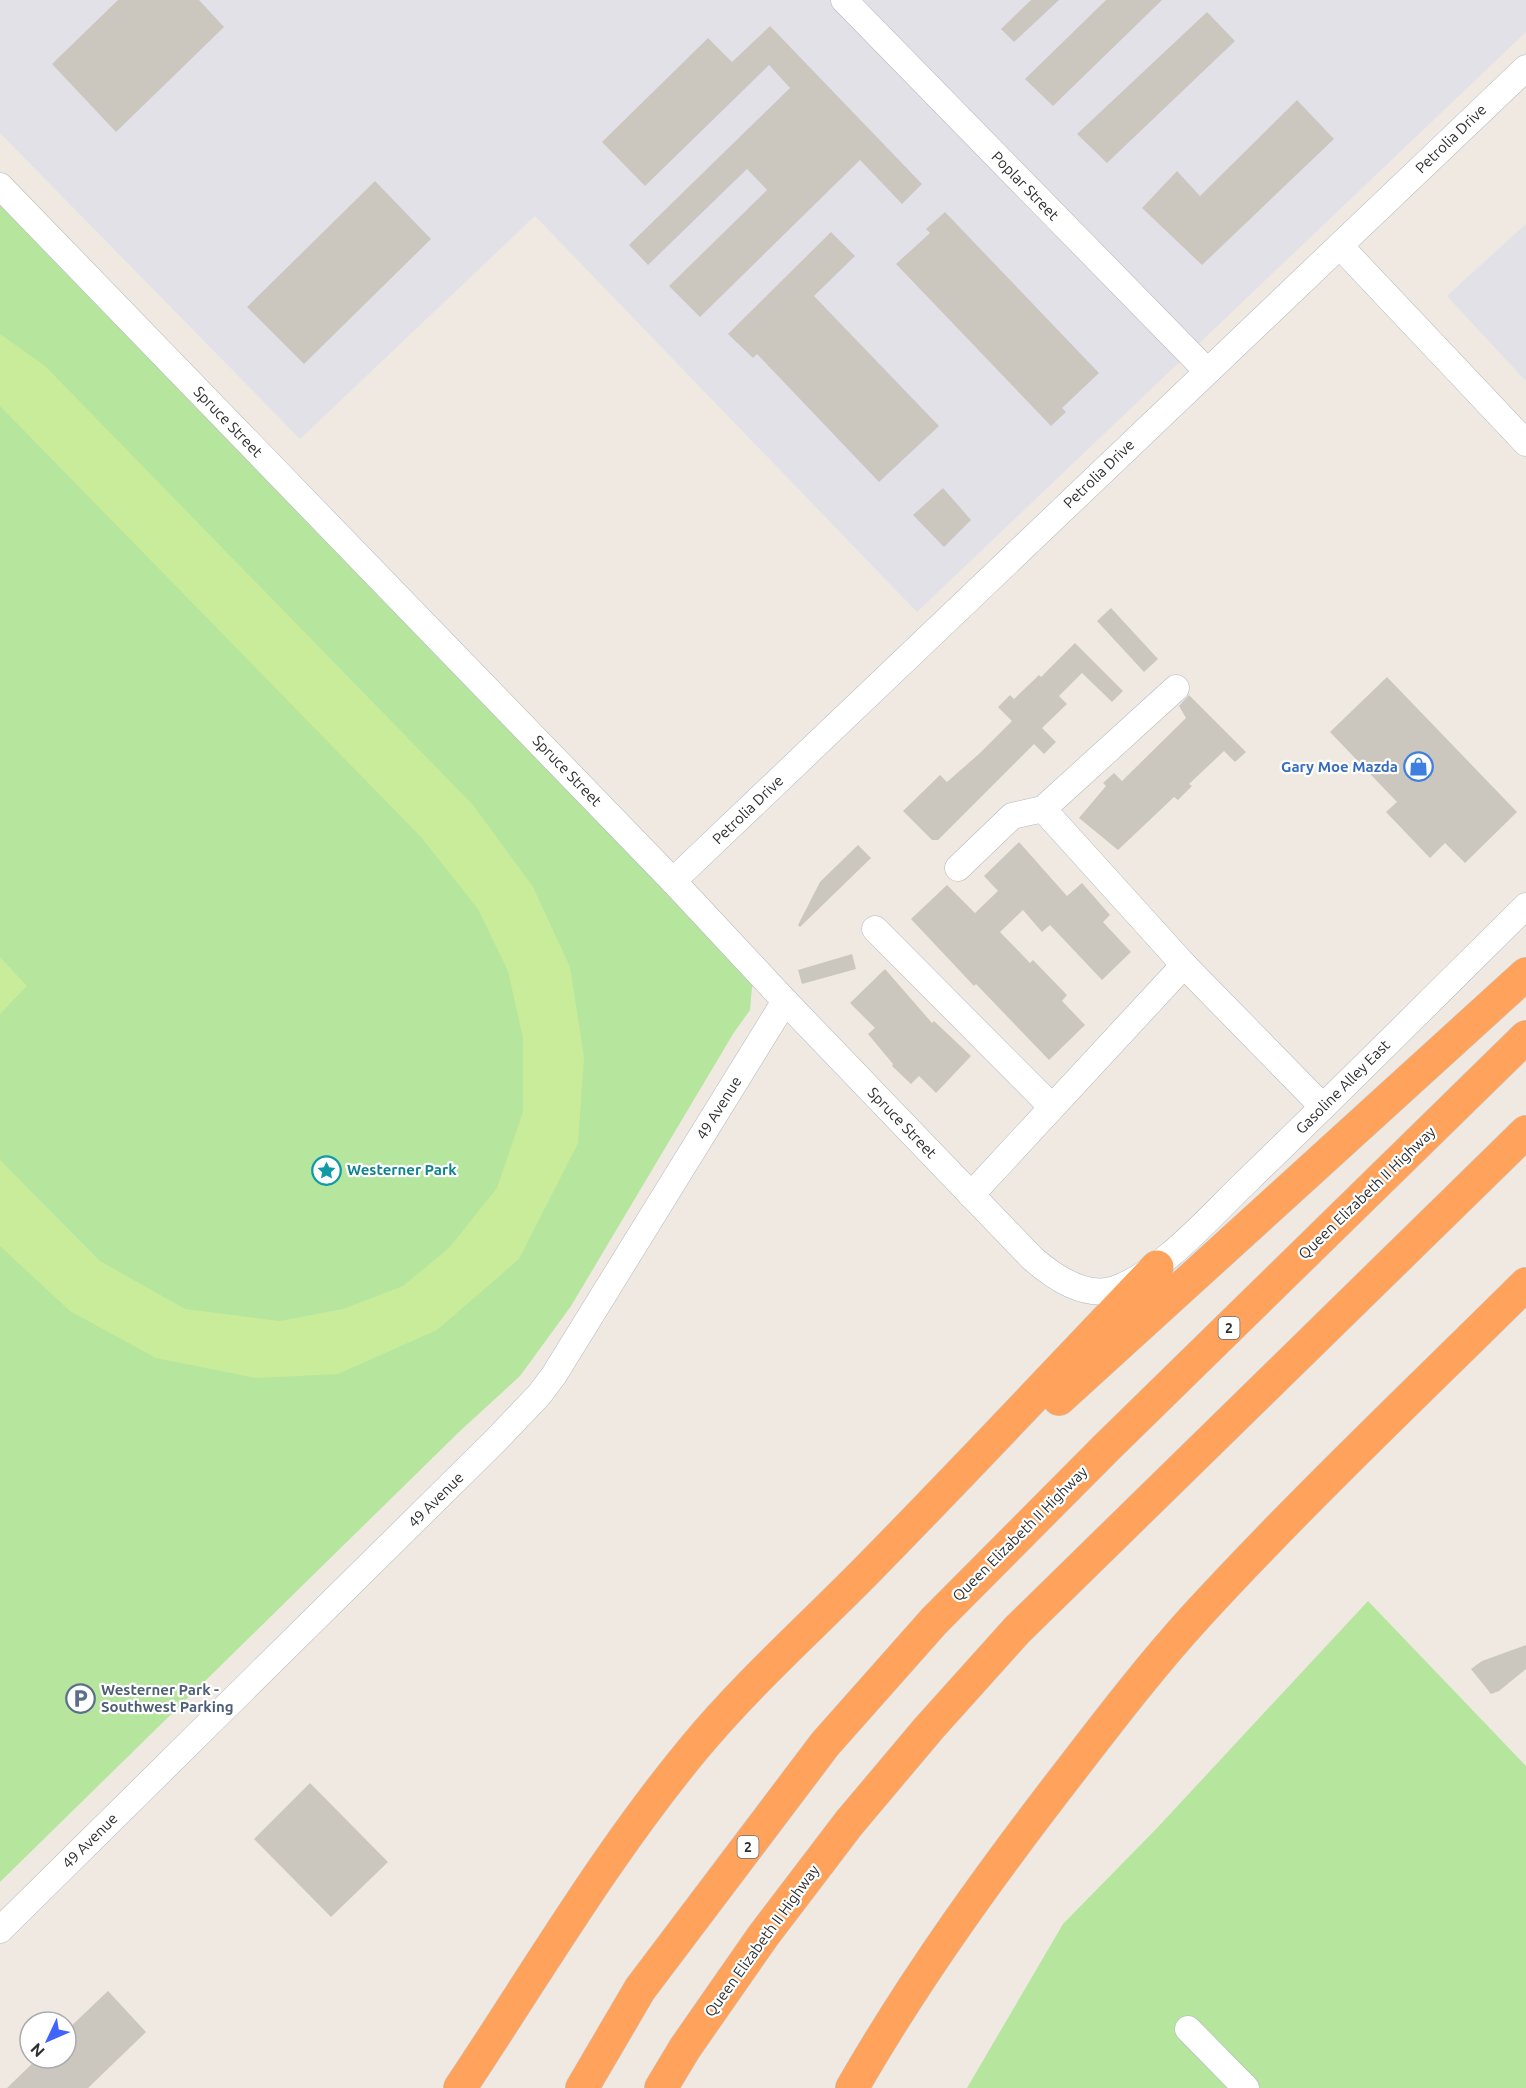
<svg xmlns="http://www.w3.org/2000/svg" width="1526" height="2088" viewBox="0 0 1526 2088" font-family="Ubuntu,sans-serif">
  <rect width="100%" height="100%" fill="#efe9e1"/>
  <g fill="#e3e1e8">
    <polygon points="0,0 1526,0 1526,32 917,612 535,216 300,439 0,133"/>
    <polygon points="1526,224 1526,381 1447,296"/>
  </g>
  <g fill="#b6e59e">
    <polygon points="0,202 753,976 750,1010 733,1034 571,1306 520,1376 460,1431 0,1882"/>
    <polygon points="1368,1601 1526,1766 1526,2088 967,2088 1063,1924 1158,1827"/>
  </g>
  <g fill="#c9ec9a">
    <polygon points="0,334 45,366 473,805 533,887 570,967 584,1057 578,1143 519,1259 437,1330 338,1374 256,1378 156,1358 70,1311 0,1246 0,1160 100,1261 185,1309 280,1321 343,1309 403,1286 449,1248 497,1188 523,1112 523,1038 508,971 478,909 421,837 0,406"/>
    <polygon points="0,957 27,986 0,1014"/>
  </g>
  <g fill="#cbc7bf">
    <polygon points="118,0 199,0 224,27 116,132 52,64"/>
    <polygon points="1031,0 1059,0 1014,42 1001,29"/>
    <polygon points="1106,0 1162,0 1053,106 1025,79"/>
    <polygon points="1207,12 1235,41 1107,163 1077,134"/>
    <polygon points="770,26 922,184 902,204 860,160 700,317 669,286 767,190 747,169 648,265 629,245 790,88 769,65 645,186 602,142 708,38 732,62"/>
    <polygon points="1297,100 1334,139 1202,265 1142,208 1177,171 1200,196"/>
    <polygon points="375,181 431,239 304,364 247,307"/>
    <polygon points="945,212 1099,373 1062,408 1066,412 1051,426 896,264 930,233 926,229"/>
    <polygon points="831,232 855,256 814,296 939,426 879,482 757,354 753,358 728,334"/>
    <polygon points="943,488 971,520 944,547 913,515"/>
    <polygon points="1111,608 1158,659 1144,672 1097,621"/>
    <polygon points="1075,643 1123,691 1112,702 1082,673 1059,696 1067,704 1042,728 1056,742 1044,754 1034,744 938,840 932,840 903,811 940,775 947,782 980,753 1012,721 998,707 1010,695 1014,699 1039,675 1041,677"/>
    <polygon points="1387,677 1517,812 1465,863 1445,843 1430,858 1386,812 1397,802 1330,732"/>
    <polygon points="1189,695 1246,752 1235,762 1224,751 1189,784 1192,786 1178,800 1174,797 1118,850 1079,818 1106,786 1103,783 1114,773 1122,781 1186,718 1179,706"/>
    <polygon points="1019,842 1067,896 1082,883 1110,915 1103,922 1131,952 1102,980 1050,925 1042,932 1023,910 1000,932 1030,963 1033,960 1067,995 1062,1001 1085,1025 1049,1060 976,984 974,986 911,919 947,885 975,913 998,891 984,876"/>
    <polygon points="858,845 871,858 800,927 798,925 820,882"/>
    <polygon points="852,954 856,969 802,984 798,970"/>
    <polygon points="885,969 932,1023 934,1021 971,1056 936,1093 919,1076 911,1084 892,1066 893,1064 868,1034 875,1028 850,1003"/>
    <polygon points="1526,1645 1526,1669 1499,1691 1491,1694 1471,1669 1482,1661"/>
    <polygon points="310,1783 388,1862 331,1917 254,1839"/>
    <polygon points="108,1991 146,2032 88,2088 7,2088 38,2058 66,2058 66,2031"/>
  </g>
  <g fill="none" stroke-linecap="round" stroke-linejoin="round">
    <defs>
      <g id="minor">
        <polyline points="844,0 1207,371"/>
        <path d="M0,186L673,881L785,1001L1033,1259C1054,1277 1085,1299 1115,1289C1163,1272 1210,1216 1247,1181C1341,1090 1433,998 1526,906"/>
        <polyline points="1340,246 1526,443"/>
        <polyline points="1043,809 1184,965 1323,1107"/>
        <polyline points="958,868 1012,816 1043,809 1176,688"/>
        <polyline points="673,881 1526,68"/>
        <polyline points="875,929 1052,1107"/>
        <polyline points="971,1195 1184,965"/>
        <polyline points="0,1930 494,1442 539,1395 554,1375 785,1001"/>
        <polyline points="1188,2029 1246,2088"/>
      </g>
      <g id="highway">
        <polyline points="1059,1399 1526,974"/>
        <path d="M460,2088C536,1974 606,1854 694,1748C747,1684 810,1628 868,1569C966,1469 1061,1368 1157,1267"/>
        <polyline points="582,2088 640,1989 825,1744 934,1621 1107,1447 1526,1037"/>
        <polyline points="661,2088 685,2048 763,1936 849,1823 929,1728 1017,1630 1526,1132"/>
        <path d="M852,2088C917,1975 994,1869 1074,1766C1114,1714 1154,1662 1198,1614C1303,1500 1416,1393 1526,1284"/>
      </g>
    </defs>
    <use href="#minor" stroke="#b4b7c1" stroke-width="27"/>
    <use href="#highway" stroke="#c9c9c9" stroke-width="34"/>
    <use href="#minor" stroke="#fff" stroke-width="26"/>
    <use href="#highway" stroke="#ffa35c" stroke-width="33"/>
  </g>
  <defs>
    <symbol id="shop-ring" viewBox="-11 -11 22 22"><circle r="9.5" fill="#fff" stroke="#3f7fe0" stroke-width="1.5"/><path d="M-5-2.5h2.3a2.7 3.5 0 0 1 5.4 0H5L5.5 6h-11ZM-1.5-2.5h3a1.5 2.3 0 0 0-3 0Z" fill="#3f7fe0"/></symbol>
    <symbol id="sight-ring" viewBox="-11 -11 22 22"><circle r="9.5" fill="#fff" stroke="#0f9aa8" stroke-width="1.5"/><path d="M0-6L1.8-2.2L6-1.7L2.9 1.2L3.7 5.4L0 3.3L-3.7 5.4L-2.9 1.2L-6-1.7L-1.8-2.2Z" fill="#0f9aa8"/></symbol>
    <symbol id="parking-ring" viewBox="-11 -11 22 22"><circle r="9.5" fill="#fff" stroke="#5c6f8a" stroke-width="1.5"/><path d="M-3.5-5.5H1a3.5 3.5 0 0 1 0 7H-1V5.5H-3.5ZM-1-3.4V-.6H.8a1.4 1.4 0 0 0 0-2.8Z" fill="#5c6f8a"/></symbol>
  </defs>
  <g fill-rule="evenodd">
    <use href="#shop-ring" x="1402" y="750" width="33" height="33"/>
    <use href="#sight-ring" x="310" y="1154" width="33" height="33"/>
    <use href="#parking-ring" x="64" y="1682" width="33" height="33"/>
  </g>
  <g text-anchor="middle" stroke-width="4.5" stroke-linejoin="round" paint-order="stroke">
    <g fill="#fff" stroke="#6d6d6d" stroke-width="1.5">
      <rect x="1218.5" y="1317" width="21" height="22" rx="4.5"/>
      <rect x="737.5" y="1836" width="21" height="22" rx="4.5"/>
    </g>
    <g font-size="14" font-weight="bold" fill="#2e2e2e">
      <text x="1229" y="1333">2</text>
      <text x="748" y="1852">2</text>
    </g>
    <g font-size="15" fill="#2e2e2e" stroke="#fff">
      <text transform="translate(1451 139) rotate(-44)" y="5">Petrolia Drive</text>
      <text transform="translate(1025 186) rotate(46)" y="5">Poplar Street</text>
      <text transform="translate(228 422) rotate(46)" y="5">Spruce Street</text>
      <text transform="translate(1099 474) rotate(-44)" y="5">Petrolia Drive</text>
      <text transform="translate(567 771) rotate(46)" y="5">Spruce Street</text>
      <text transform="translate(748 810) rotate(-44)" y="5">Petrolia Drive</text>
      <text transform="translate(1343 1087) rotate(-45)" y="5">Gasoline Alley East</text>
      <text transform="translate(719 1108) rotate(-58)" y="5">49 Avenue</text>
      <text transform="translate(902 1123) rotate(46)" y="5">Spruce Street</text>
      <text transform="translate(1367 1193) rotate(-44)" y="5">Queen Elizabeth II Highway</text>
      <text transform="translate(436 1500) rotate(-45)" y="5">49 Avenue</text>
      <text transform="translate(1020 1534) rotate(-45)" y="5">Queen Elizabeth II Highway</text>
      <text transform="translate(90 1841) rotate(-45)" y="5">49 Avenue</text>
      <text transform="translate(762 1941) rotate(-54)" y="5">Queen Elizabeth II Highway</text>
    </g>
    <g font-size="15" font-weight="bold" fill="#366cbe" stroke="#fff" text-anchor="end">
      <text x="1398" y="772">Gary Moe Mazda</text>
    </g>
    <g font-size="15" font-weight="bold" fill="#0d838f" stroke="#fff" text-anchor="start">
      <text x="347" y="1175">Westerner Park</text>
    </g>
    <g font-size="15" font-weight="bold" fill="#4e5e75" stroke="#fff" text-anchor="start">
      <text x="101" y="1695">Westerner Park -<tspan x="101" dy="17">Southwest Parking</tspan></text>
    </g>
  </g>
  <g transform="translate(48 2040) rotate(226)"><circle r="28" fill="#ffffff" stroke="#ababab" stroke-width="1.5"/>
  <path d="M0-4.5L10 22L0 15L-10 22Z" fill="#4264fb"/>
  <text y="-9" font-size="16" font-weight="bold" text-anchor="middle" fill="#2e2e2e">N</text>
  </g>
</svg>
